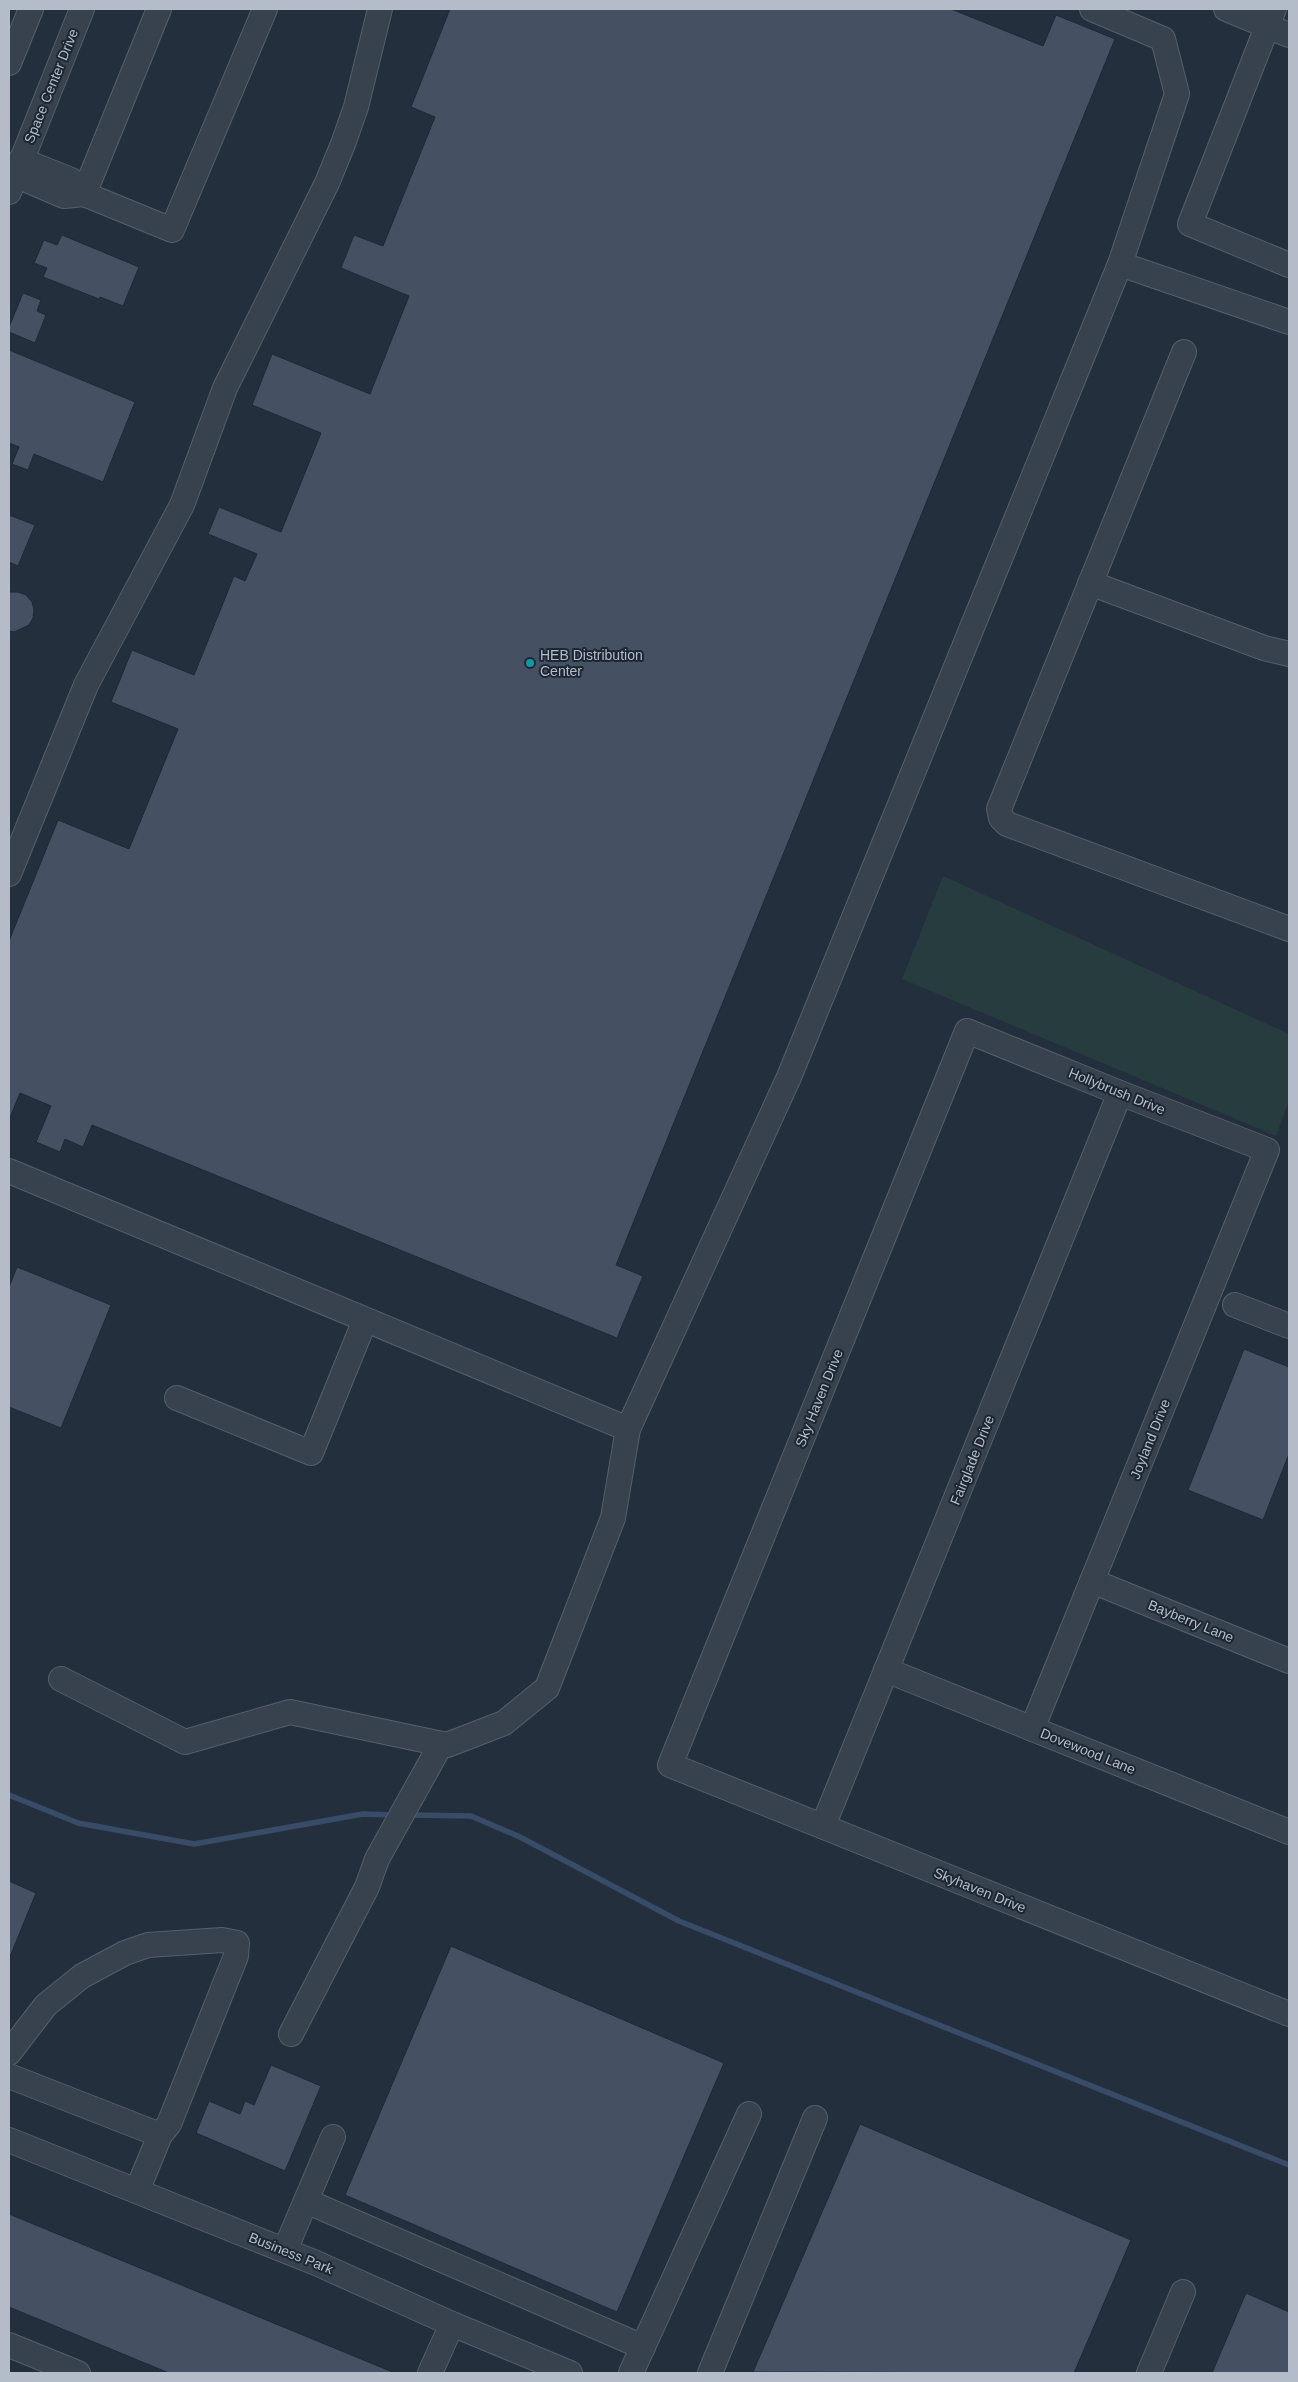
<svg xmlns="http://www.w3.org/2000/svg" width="1298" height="2382" viewBox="0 0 1298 2382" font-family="Helvetica,sans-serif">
  <rect width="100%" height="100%" fill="#242f3e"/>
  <polygon fill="#263c3f" points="943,876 1289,1034 1289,1101 1276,1136 902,979"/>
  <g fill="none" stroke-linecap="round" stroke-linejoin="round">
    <g stroke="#394c67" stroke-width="5.5">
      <polyline points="9,1795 78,1823 194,1844 363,1814 394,1815"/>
      <polyline points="408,1815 471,1816 520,1837 679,1921 1289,2165"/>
    </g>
  </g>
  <g fill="#455162" stroke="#1f2835">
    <polygon points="450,9 951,9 1043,46 1056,15 1115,39 616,1265 643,1276 617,1338 92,1125 83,1147 65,1139 60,1152 36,1142 51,1106 20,1093 9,1120 9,941 58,820 129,849 178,729 111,702 132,650 194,675 234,576 245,581 257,554 208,534 219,507 281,532 321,433 252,405 272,354 370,394 409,296 341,268 354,235 383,246 435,117 411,107"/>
    <polygon points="62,235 139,267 123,306 100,297 99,299 43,277 47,268 34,263 44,240 57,245"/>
    <polygon points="23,293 41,300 37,311 46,315 35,343 9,332 9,327"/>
    <polygon points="9,350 135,402 103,482 34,454 28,470 12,464 19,447 9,443"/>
    <polygon points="9,515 35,525 18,566 9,562"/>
    <polygon points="9,592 18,592 26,595 32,602 34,610 33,618 29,625 14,632 9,631"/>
    <polygon points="17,1267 111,1305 61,1428 9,1407 9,1287"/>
    <polygon points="1244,1349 1289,1367 1289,1454 1263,1520 1188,1490"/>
    <polygon points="9,1881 36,1893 9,1959"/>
    <polygon points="451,1946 724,2063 617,2312 345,2195"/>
    <polygon points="271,2065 321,2086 285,2171 196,2133 209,2101 240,2114 245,2101 254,2105"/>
    <polygon points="860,2124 1131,2240 1074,2373 753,2372"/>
    <polygon points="9,2214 395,2373 169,2373 9,2307"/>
    <polygon points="1246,2293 1289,2312 1289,2373 1212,2373"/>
  </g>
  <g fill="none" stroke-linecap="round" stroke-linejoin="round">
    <defs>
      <g id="minor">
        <polyline points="159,9 84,194 172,230 265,9"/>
        <polyline points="1092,9 1163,39 1177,94 1120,264"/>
        <polyline points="1226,9 1289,35"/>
        <polyline points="1274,9 1190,224 1289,265"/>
        <polyline points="9,63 31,9"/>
        <polyline points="15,175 64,196 84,194 71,180 21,160"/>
        <polyline points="9,192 82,9"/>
        <polyline points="1184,352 999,809 1001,818 1007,824 1289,929"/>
        <polyline points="1090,583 1264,648 1289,654"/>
        <polyline points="9,874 86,685 182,505 225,388 327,183 343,144 356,107 380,9"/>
        <polyline points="9,1171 628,1429 789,1077 1120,264 1289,322"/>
        <polyline points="1235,1305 1289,1326"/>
        <polyline points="177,1398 311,1453 365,1320"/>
        <polyline points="1092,1581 1289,1661"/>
        <polyline points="886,1670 1289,1832"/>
        <polyline points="61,1679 185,1742 290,1712 447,1745 504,1723 547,1688 613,1518 628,1429"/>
        <polyline points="1032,1729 1267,1150 1120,1093 967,1031 670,1765 1289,2014"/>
        <polyline points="823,1826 1120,1093"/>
        <polyline points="291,2034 367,1887 377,1859 441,1744"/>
        <polyline points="9,2053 46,2005 82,1976 125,1953 148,1945 222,1940 237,1943 236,1956 169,2124 160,2135"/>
        <polyline points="9,2076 160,2135 137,2191"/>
        <polyline points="9,2140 316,2263 452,2324 570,2373"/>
        <polyline points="306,2201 643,2347"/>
        <polyline points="285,2250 333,2137"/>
        <polyline points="9,2345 78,2373"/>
        <polyline points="430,2373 452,2324"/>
        <polyline points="631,2373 749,2114"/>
        <polyline points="710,2373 815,2118"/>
        <polyline points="1149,2373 1183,2292"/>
      </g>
    </defs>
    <use href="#minor" stroke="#565f6c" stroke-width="26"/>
    <use href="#minor" stroke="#38414e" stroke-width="24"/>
  </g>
  <circle fill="#0f9aa8" stroke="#1d2633" stroke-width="2" cx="530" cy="663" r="5"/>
  <g text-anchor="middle" stroke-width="4" stroke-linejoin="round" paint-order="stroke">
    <g font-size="14" fill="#b4bcc9" stroke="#1d2633">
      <text transform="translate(51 86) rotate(-68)" y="5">Space Center Drive</text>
      <text transform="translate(1117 1091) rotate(22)" y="5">Hollybrush Drive</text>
      <text transform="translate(819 1398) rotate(-68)" y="5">Sky Haven Drive</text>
      <text transform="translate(1150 1439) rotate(-68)" y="5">Joyland Drive</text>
      <text transform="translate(972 1460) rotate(-68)" y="5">Fairglade Drive</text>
      <text transform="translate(1191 1621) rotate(22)" y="5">Bayberry Lane</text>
      <text transform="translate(1088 1751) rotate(22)" y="5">Dovewood Lane</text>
      <text transform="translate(980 1890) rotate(22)" y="5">Skyhaven Drive</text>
      <text transform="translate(291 2253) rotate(22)" y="5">Business Park</text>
    </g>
    <g font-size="14" fill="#b4bcc9" stroke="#1d2633" text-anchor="start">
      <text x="540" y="660">HEB Distribution<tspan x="540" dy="16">Center</tspan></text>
    </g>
  </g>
  <rect width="1298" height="2382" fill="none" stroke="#b4bcc9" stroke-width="20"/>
</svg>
